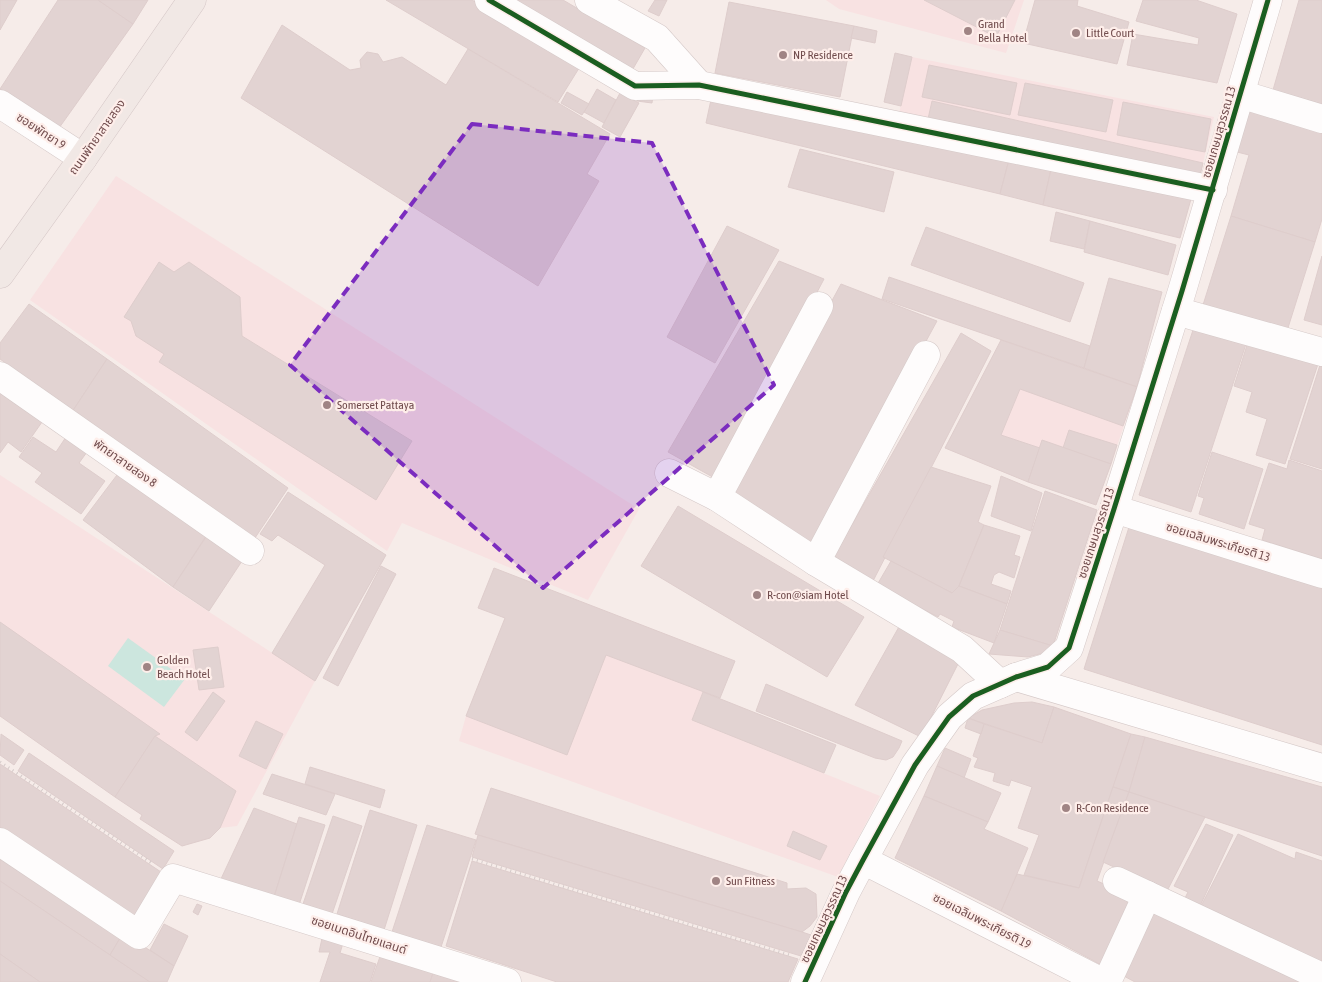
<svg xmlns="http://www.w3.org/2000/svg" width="1322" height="982" viewBox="0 0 1322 982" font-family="'Asap Condensed','Noto Sans Thai',sans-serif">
  <rect width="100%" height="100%" fill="#f6ece9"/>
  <g fill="#f8e2e2">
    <polygon points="826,0 1024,0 1006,53 839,9"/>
    <polygon points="912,57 1214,117 1199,180 899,113"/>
    <polygon points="116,176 639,509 588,600 402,523 387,551 30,300"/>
    <polygon points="1001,340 1137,387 1111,464 1028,482 945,448"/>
    <polygon points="0,475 315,681 237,826 220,828 210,838 182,846 140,819 142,815 0,716"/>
    <polygon points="494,568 717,654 692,720 880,796 838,877 459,741 466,716 505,618 478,608"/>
  </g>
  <polygon fill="#cce6de" points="128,638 185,679 164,707 108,666"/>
  <g fill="#e2d3d2" stroke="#decdcc">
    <polygon points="0,0 17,0 0,30"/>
    <polygon points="58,0 98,0 133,24 59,128 0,89"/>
    <polygon points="98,0 148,0 133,24"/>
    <polygon points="386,0 472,0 581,65 558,102"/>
    <polygon points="502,0 563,0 645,48 630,74"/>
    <polygon points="655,0 667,0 659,16 648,11"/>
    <polygon points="924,0 1015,0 996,37"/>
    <polygon points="1035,0 1078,0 1077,6 1129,22 1117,64 1023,43"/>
    <polygon points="1143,0 1196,0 1237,14 1217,83 1127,65 1133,34 1198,45 1199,38 1136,21"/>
    <polygon points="1299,0 1322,0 1322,104 1273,90"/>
    <polygon points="729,2 854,26 840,97 715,73"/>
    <polygon points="282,25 350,70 361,68 360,60 367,52 378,54 383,62 402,57 446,85 468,49 610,134 587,174 599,181 538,286 241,98"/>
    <polygon points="854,26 877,31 875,43 851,38"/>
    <polygon points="895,53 912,57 901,106 884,102"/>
    <polygon points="929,65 1017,83 1010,115 922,97"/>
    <polygon points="1025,83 1113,100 1106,132 1018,115"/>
    <polygon points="597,89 616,100 604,123 584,112"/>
    <polygon points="567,92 589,104 582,115 561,103"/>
    <polygon points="620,93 639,103 620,137 602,127"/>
    <polygon points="638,93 653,95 652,103 637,101"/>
    <polygon points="712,95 1010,156 1000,194 706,123"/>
    <polygon points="932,101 1203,163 1199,180 928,119"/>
    <polygon points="1123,102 1211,119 1205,152 1117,135"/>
    <polygon points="1251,105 1322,126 1322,219 1315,242 1231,216 1249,155 1237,152"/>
    <polygon points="800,149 894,172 884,212 788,187"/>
    <polygon points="1010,156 1052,165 1043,205 1000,194"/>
    <polygon points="1052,165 1191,199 1180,238 1043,205"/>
    <polygon points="1056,212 1090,221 1084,249 1050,241"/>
    <polygon points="1231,216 1315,242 1287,331 1203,305"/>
    <polygon points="1090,221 1176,245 1168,275 1084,252"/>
    <polygon points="727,226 779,250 715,363 667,337"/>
    <polygon points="926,227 1084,283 1070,322 911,265"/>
    <polygon points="1322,256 1322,325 1304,320"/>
    <polygon points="779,261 824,279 718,480 668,452"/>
    <polygon points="159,262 174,272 189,262 240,297 242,336 412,441 376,500 159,362 164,354 136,336 131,321 124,317"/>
    <polygon points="889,277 1090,346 1084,368 882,299"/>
    <polygon points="1109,278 1162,292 1137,387 1084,368"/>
    <polygon points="841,284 937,321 814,547 727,495"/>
    <polygon points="29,304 107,359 72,412 0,359 0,343"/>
    <polygon points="1194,327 1246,344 1191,512 1139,495"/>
    <polygon points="961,333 991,351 873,581 833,558"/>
    <polygon points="1001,340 1137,387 1123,426 1020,389 1001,435 1040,448 1028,482 945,448"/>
    <polygon points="1248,342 1318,364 1285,464 1256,455 1267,419 1246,412 1252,392 1234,386"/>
    <polygon points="107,359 288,488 251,544 72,412"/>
    <polygon points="1320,365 1322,366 1322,469 1290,459"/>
    <polygon points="0,393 42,422 21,452 8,442 0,453"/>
    <polygon points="1069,430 1117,445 1111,464 1063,448"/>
    <polygon points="33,437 56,452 66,437 87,452 79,463 105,481 81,514 35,482 42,473 19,457"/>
    <polygon points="1042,440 1111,464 1096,505 1028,482"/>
    <polygon points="1212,452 1263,469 1244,529 1199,514 1204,498 1198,496"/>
    <polygon points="1289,460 1322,471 1322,559 1262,540 1265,529 1249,524 1269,463 1287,469"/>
    <polygon points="931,467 991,486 978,522 984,525 959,586 952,593 883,557"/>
    <polygon points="120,471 210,530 173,587 83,520"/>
    <polygon points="1001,476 1042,493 1031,531 991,516"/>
    <polygon points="1045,491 1097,510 1053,646 1000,630"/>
    <polygon points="288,492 386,555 315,681 272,653 325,565 278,535 272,541 260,534"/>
    <polygon points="678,506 864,617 827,677 641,566"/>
    <polygon points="1130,524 1322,584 1322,745 1084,669"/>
    <polygon points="984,525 1020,536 1014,555 1020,557 1014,578 999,572 994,575 991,584 1011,591 1007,604 959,586"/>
    <polygon points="206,537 242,561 209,611 173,587"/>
    <polygon points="891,561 952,593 959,586 1007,604 994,643 952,627 954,621 940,614 938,617 877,585"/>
    <polygon points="381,566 396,574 338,686 323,678"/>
    <polygon points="494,568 735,661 720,698 606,655 567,755 466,716 505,618 478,608"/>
    <polygon points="0,622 160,734 155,736 115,797 0,716"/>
    <polygon points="900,625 959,662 921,737 855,705"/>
    <polygon points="1000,630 1053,646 1047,652 1028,657 989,654"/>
    <polygon points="218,647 224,687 199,690 193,650"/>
    <polygon points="766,684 902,741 899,748 893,757 886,760 875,758 756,711"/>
    <polygon points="213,692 225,701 197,741 185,732"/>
    <polygon points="703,692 836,745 824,773 692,720"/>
    <polygon points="1032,702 1054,707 1042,743 968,718 982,710 1014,703"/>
    <polygon points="1054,707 1131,734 1079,888 1024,875 1039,835 1018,828 1032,787 1011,780 1009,786 993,781 995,773 974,767 978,758 973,756 984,724 1042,743"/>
    <polygon points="968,718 984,724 981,734 965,728"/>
    <polygon points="256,721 283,734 266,769 239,756"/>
    <polygon points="1,734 24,750 14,765 0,755"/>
    <polygon points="1131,734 1145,737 1129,792 1113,787"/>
    <polygon points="155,736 236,791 220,828 210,838 182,846 140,819 142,815 115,797"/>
    <polygon points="1145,737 1322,787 1322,856 1129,792"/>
    <polygon points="945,748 971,759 964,778 937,766"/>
    <polygon points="29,753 174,851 163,869 18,771"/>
    <polygon points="0,764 161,872 131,921 0,832"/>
    <polygon points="937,766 1001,793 988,822 924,796"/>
    <polygon points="310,767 385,790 380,808 305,784"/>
    <polygon points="272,774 335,794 326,815 263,794"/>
    <polygon points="1113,787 1129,792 1097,881 1137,898 1107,968 1001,911 1017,874 1079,888"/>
    <polygon points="491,788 787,883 787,889 806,888 816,894 817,917 810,926 802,932 475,834"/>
    <polygon points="1129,792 1205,817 1167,891 1103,862"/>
    <polygon points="924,796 988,822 984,829 1028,848 1001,911 895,858"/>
    <polygon points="254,808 297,824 274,897 220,881"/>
    <polygon points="370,810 417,825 384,930 337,914"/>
    <polygon points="333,816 362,826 332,914 303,904"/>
    <polygon points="299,817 325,825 299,905 274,897"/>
    <polygon points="1206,824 1233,835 1200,906 1184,900 1188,892 1174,886"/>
    <polygon points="427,825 476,840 441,947 392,932"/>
    <polygon points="793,831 827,846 820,860 787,846"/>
    <polygon points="1238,834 1295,859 1296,852 1322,861 1322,966 1201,906"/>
    <polygon points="478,835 802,932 811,935 801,956 472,857"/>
    <polygon points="0,855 121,937 110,955 0,881"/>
    <polygon points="472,861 798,959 788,982 557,982 446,946"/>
    <polygon points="0,881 110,955 150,982 40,982 0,954"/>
    <polygon points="197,904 202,906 198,915 193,912"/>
    <polygon points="1154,904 1319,982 1135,982 1122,975"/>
    <polygon points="164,924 188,936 174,966 150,950"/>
    <polygon points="123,933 174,966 167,982 150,982 110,955"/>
    <polygon points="323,934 344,940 340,953 376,964 370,982 320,982 330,952 319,952"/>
    <polygon points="382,951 435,968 430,982 371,982"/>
    <polygon points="0,954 40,982 0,982"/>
    <polygon points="434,970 471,982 430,982"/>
  </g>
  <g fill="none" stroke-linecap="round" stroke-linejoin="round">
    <defs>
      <g id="minor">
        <polyline points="489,0 635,86 699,85 1213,190"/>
        <polyline points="589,0 657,38 699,85"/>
        <polyline points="1240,94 1322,119"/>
        <polyline points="0,104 83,158"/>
        <polyline points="1176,311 1322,352"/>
        <polyline points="0,376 250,551"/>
        <polyline points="669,473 717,497 816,562 962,649 1000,684"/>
        <polyline points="717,497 819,306"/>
        <polyline points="1114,509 1322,574"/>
        <polyline points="816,562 926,355"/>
        <polyline points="1016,677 1322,768"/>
        <polyline points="0,842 139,935 173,878 507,982"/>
        <polyline points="863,860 1102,982"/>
        <polyline points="1117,881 1322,977"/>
        <polyline points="805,982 846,892 863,860 915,765 949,717 973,696 1016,677 1048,667 1069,648 1114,509 1182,291 1268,0"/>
        <polyline points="1107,982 1147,895"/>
      </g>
      <polyline id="major" points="0,274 83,158 192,0"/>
    </defs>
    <use href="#minor" stroke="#d5c9c8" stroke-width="29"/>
    <use href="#major" stroke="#d4c6c6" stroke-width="29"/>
    <g stroke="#d5cbca" stroke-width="3" stroke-dasharray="1 4" stroke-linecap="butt">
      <polyline points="0,762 153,864"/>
      <polyline points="472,859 790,955"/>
    </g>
    <use href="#minor" stroke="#fefcfc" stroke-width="28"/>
    <use href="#major" stroke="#f1e8e5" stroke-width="28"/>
    <defs>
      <g id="cycleway">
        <polyline points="489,0 635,86 699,85 1213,190"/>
        <polyline points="805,982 846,892 863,860 915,765 949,717 973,696 1016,677 1048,667 1069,648 1114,509 1182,291 1268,0"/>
      </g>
    </defs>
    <use href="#cycleway" stroke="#feeeea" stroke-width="8"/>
    <use href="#cycleway" stroke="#1b5e20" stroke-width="5"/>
  </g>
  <path fill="#7b2cbf" fill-opacity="0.2" stroke="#7b2cbf" stroke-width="4" stroke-dasharray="10 6" stroke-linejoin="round" d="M472,124L652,143L774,385L543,588L290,365Z"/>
  <g fill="#a08484" stroke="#feeeea" stroke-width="2">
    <circle cx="968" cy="31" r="5"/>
    <circle cx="1076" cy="33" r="5"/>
    <circle cx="783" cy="55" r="5"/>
    <circle cx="327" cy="405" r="5"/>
    <circle cx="757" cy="595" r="5"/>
    <circle cx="147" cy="667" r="5"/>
    <circle cx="1066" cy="808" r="5"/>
    <circle cx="716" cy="881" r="5"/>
  </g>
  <g text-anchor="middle" stroke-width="4.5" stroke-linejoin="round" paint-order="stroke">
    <g font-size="12" fill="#714c4d" stroke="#feeeea" text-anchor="start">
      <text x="978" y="28">Grand<tspan x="978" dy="14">Bella Hotel</tspan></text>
      <text x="1086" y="37">Little Court</text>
      <text x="793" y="59">NP Residence</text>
      <text x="337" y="409">Somerset Pattaya</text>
      <text x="767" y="599">R-con@siam Hotel</text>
      <text x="157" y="664">Golden<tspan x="157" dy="14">Beach Hotel</tspan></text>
      <text x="1076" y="812">R-Con Residence</text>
      <text x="726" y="885">Sun Fitness</text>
    </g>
    <g font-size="12" fill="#714c4d" stroke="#feeeea">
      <text transform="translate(41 131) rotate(33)" y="4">ซอยพัทยา 9</text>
      <text transform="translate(1219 132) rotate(-74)" y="4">ซอยเกษมสุวรรณ 13</text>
      <text transform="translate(97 137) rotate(-55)" y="4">ถนนพัทยาสายสอง</text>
      <text transform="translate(125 463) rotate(35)" y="4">พัทยาสายสอง 8</text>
      <text transform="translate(1096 533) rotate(-72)" y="4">ซอยเกษมสุวรรณ 13</text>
      <text transform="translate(1218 542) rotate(17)" y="4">ซอยเฉลิมพระเกียรติ 13</text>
      <text transform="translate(824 919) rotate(-65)" y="4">ซอยเกษมสุวรรณ 13</text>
      <text transform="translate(982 921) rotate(27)" y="4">ซอยเฉลิมพระเกียรติ 19</text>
      <text transform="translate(359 935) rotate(18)" y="4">ซอยเมดอินไทยแลนด์</text>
    </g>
  </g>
</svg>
